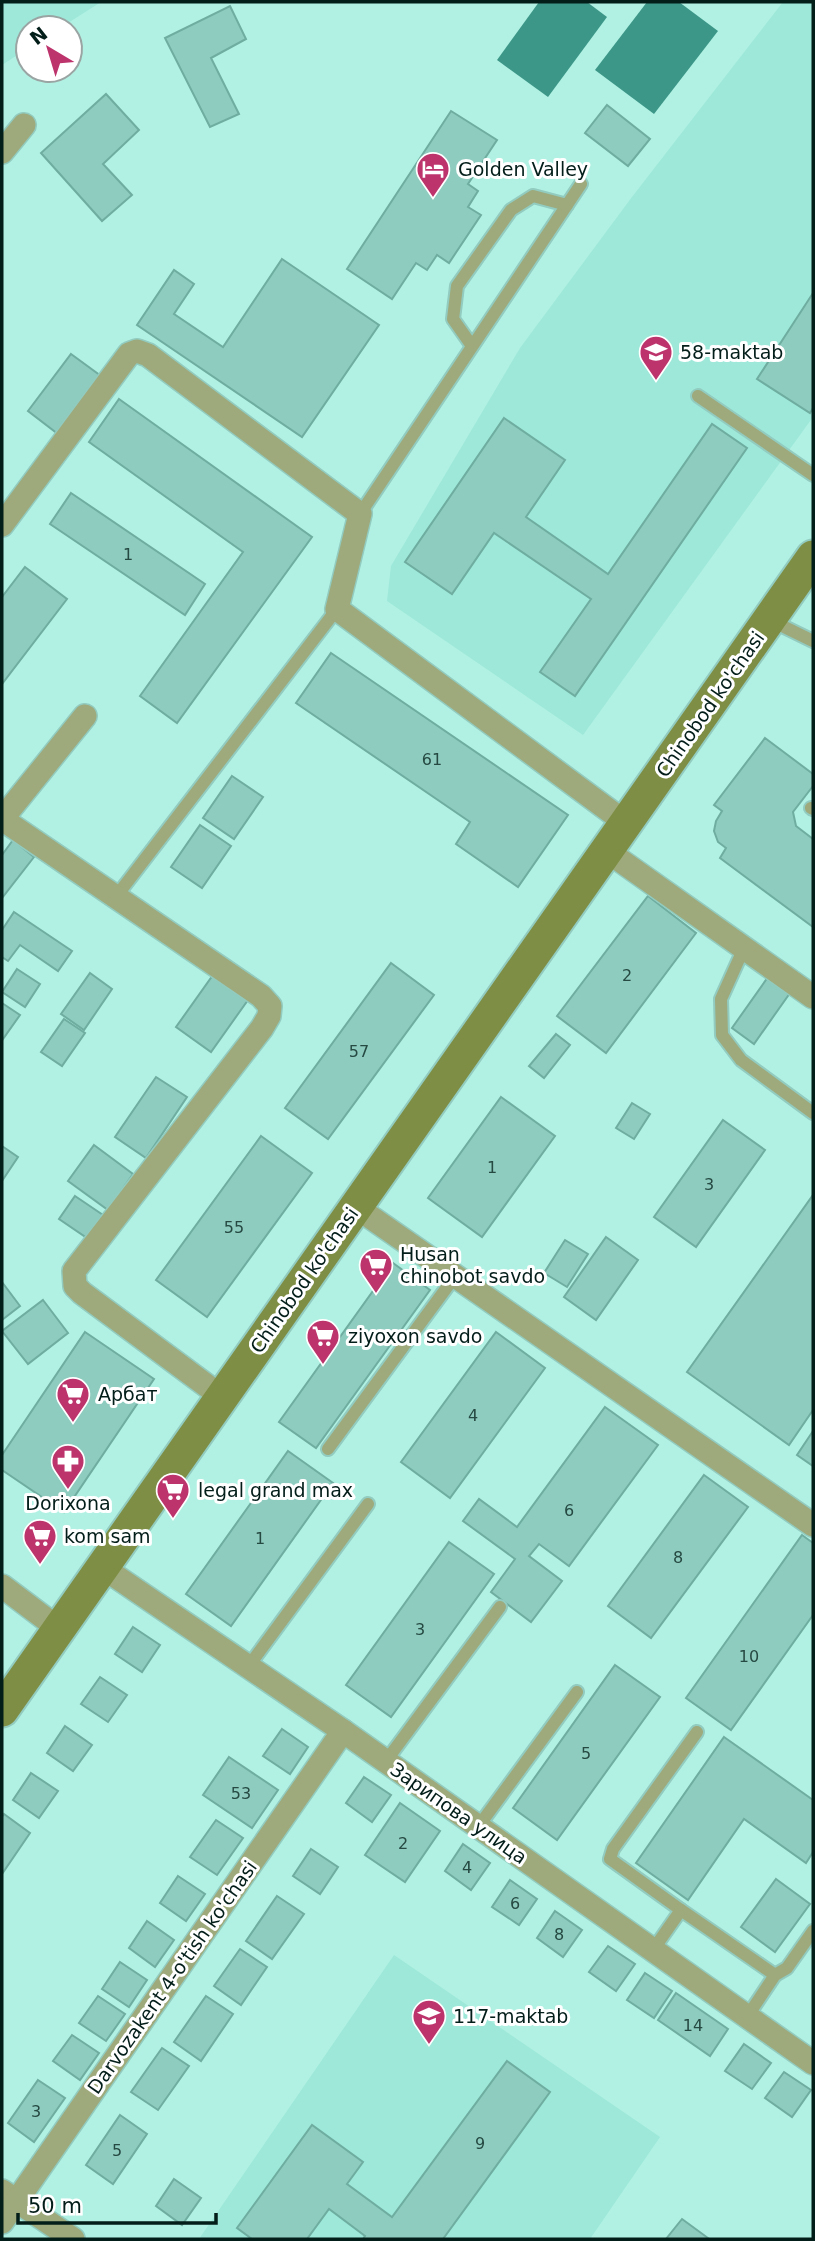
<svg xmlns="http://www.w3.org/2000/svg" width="815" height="2241" viewBox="0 0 815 2241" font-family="'DejaVu Sans',sans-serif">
  <rect width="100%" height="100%" fill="#b1f1e3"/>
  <g fill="#9de8d9">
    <polygon points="2,2 101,2 60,28 28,28 28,48 2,65"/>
    <polygon points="783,2 813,2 813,417 583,735 387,601 391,566 520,348 632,197"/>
    <polygon points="394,1955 660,2137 590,2239 199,2239"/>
  </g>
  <g fill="#3c9788">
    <polygon points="539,2 587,2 607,17 548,97 497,60"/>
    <polygon points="647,2 679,2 718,31 654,114 595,70"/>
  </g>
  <g fill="#8dccbf" stroke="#6eada0" stroke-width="2">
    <polygon points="230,6 246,39 211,58 239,114 210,127 165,38"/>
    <polygon points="106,94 139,130 103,164 132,195 102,221 41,153"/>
    <polygon points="607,105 650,139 628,166 585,133"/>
    <polygon points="451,111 497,140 468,184 478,191 468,207 481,215 449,263 437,255 427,270 416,263 392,299 347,269"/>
    <polygon points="282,259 379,325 302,437 137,325 174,270 194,284 174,314 223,347"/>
    <polygon points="813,293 813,408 810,413 757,379"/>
    <polygon points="71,354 101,376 58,434 28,411"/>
    <polygon points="119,399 312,537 177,723 140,696 243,552 89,442"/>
    <polygon points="504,418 565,460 526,517 608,574 712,424 747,448 575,696 540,672 591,599 494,533 452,594 405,562"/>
    <polygon points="71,493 205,584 185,615 50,524"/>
    <polygon points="25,567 67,599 2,684 2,597"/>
    <polygon points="331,653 568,815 518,887 456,844 470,822 296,703"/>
    <polygon points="765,738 813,774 813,786 793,812 796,826 813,839 813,927 720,858 726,848 718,842 714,831 716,821 722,811 714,805"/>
    <polygon points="232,776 263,797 234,839 203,818"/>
    <polygon points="200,825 231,846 202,888 171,867"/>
    <polygon points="13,840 34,857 2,898 2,855"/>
    <polygon points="648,896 696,933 606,1053 557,1016"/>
    <polygon points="14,912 72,951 58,971 20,945 8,961 2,957 2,930"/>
    <polygon points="391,963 434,995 328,1139 285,1108"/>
    <polygon points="17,969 40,984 25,1007 2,992"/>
    <polygon points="90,973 112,989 84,1030 61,1014"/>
    <polygon points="213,975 248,1000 211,1052 176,1027"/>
    <polygon points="768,977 790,993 754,1044 732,1028"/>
    <polygon points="2,1003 20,1015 3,1039 2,1037"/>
    <polygon points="64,1019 85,1033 62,1066 41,1052"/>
    <polygon points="556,1034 570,1045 544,1078 529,1066"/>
    <polygon points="156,1077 187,1097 146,1158 115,1137"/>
    <polygon points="501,1097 555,1136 482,1237 428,1198"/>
    <polygon points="632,1103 650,1114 634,1139 616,1128"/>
    <polygon points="723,1120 765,1150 696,1247 654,1217"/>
    <polygon points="261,1136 312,1173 207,1317 156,1280"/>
    <polygon points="94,1145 133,1174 108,1210 68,1181"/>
    <polygon points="2,1146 18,1157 2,1181"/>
    <polygon points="813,1195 813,1410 789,1445 687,1372"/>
    <polygon points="75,1196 103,1215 87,1238 59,1219"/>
    <polygon points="606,1237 638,1260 596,1320 564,1297"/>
    <polygon points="565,1240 588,1254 567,1287 544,1273"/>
    <polygon points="393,1263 430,1290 316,1448 279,1422"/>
    <polygon points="2,1282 20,1306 2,1320"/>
    <polygon points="43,1300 68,1333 28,1364 2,1331"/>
    <polygon points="85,1332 154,1379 64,1512 2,1470 2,1455"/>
    <polygon points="496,1332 545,1368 450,1498 401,1462"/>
    <polygon points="605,1407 658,1445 569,1566 539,1544 529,1556 562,1581 531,1622 491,1592 515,1559 463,1521 479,1499 517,1527"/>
    <polygon points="813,1431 813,1466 797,1455"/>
    <polygon points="288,1451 333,1483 231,1626 186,1594"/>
    <polygon points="704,1475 748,1507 651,1638 608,1606"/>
    <polygon points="802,1535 813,1543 813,1615 731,1730 686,1698"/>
    <polygon points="449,1542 494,1574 391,1717 346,1685"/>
    <polygon points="133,1627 160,1645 142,1672 115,1654"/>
    <polygon points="615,1665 660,1697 557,1840 513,1808"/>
    <polygon points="100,1677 127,1695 108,1722 81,1704"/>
    <polygon points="65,1726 92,1745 73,1771 47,1753"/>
    <polygon points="282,1729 308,1747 290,1774 263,1756"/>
    <polygon points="724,1737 813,1800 813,1852 806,1863 744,1819 688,1900 636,1863"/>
    <polygon points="229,1757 278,1790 252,1828 203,1795"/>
    <polygon points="31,1773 58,1791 39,1818 13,1800"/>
    <polygon points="364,1777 391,1795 372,1822 346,1803"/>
    <polygon points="400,1803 440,1831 405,1882 365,1855"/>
    <polygon points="4,1814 30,1833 2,1874 2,1817"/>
    <polygon points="216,1820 243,1838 217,1875 190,1857"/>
    <polygon points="463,1844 490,1863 471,1890 445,1871"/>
    <polygon points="311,1849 338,1867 320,1894 293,1876"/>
    <polygon points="178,1876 205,1894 186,1921 160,1903"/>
    <polygon points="776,1879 810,1904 775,1952 741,1927"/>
    <polygon points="510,1880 537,1899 519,1925 492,1907"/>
    <polygon points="277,1896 304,1914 272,1959 246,1941"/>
    <polygon points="555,1911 582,1930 563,1957 537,1938"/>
    <polygon points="147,1921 174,1940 155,1967 129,1948"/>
    <polygon points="608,1946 635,1964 616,1991 589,1972"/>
    <polygon points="240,1949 267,1967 241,2005 214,1986"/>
    <polygon points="120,1962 147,1980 129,2007 102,1989"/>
    <polygon points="645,1973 672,1991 654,2018 627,2000"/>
    <polygon points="676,1993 728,2029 710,2056 658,2020"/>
    <polygon points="98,1996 125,2014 106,2041 79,2023"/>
    <polygon points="206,1996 233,2014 201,2061 174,2042"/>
    <polygon points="72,2035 99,2053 80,2080 53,2061"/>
    <polygon points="744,2044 771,2063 752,2089 725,2071"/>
    <polygon points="162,2048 189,2066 158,2110 131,2092"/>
    <polygon points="507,2061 550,2092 443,2239 363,2239 365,2236 329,2209 307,2239 252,2239 237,2228 312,2125 363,2162 347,2184 392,2217"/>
    <polygon points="784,2072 811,2090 792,2117 765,2098"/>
    <polygon points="38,2080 65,2098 34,2142 8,2123"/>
    <polygon points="120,2115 147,2134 113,2184 86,2165"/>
    <polygon points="174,2179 201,2198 182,2225 156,2206"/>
    <polygon points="682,2219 708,2238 707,2239 666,2239"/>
  </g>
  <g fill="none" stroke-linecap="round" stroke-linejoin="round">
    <defs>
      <g id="lane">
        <polyline points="472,346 453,319 457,286 511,210 533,196 567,205"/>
        <polyline points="698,396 813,475"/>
        <polyline points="360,514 581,184"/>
        <polyline points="770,620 813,641"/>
        <polyline points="811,808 813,809"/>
        <polyline points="115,898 337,609"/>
        <polyline points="744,948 721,999 722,1035 741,1060 813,1113"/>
        <polyline points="328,1449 456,1275"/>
        <polyline points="248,1667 368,1504"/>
        <polyline points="386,1761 500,1607"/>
        <polyline points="478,1827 577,1692"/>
        <polyline points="681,1910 610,1859 613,1849 697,1732"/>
        <polyline points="653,1950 681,1910 775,1975 787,1968 813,1931"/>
        <polyline points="747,2017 775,1975"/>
      </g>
      <g id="street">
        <polyline points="2,152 24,125"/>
        <polyline points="2,525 129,354 137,351 148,355 360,514 337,609 626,823"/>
        <polyline points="2,819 261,996 270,1006 269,1016 262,1028 74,1271 75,1286 82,1293 222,1397"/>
        <polyline points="2,819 85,716"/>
        <polyline points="607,851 813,997"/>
        <polyline points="356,1207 813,1525"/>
        <polyline points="102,1567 343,1731 813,2063"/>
        <polyline points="2,1586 59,1629"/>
        <polyline points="2,2191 73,2239"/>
        <polyline points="2,2222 343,1731"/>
      </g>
      <polyline id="secondary" points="2,1710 813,557"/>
    </defs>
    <use href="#lane" stroke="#92cbbf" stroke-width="16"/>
    <use href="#street" stroke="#92cbbf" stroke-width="26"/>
    <use href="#secondary" stroke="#92cbbf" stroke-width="37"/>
    <use href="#lane" stroke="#9eaa7b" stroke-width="12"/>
    <use href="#street" stroke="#9eaa7b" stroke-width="23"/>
    <use href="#secondary" stroke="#7e8e44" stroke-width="33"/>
  </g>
  <defs>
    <symbol id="hotel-pin" viewBox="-11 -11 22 30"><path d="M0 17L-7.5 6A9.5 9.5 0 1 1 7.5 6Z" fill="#bd336c" stroke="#fff"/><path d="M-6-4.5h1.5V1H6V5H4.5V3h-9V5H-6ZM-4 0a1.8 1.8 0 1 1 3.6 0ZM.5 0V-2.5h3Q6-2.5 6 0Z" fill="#fff"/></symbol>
    <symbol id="school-pin" viewBox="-11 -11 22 30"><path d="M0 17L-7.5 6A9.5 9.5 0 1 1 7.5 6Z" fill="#bd336c" stroke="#fff"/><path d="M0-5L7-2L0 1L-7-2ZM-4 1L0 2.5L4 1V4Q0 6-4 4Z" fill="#fff"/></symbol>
    <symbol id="supermarket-pin" viewBox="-11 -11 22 30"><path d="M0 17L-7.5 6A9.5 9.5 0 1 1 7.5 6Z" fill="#bd336c" stroke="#fff"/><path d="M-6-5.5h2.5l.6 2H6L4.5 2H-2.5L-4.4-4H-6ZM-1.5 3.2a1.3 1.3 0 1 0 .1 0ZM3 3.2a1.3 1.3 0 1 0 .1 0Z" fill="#fff"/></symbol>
    <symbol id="pharmacy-pin" viewBox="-11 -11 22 30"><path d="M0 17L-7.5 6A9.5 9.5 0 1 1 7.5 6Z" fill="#bd336c" stroke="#fff"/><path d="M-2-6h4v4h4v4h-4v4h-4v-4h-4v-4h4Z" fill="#fff"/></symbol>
  </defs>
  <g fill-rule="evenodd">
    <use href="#hotel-pin" x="414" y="150" width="38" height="52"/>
    <use href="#school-pin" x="637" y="333" width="38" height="52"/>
    <use href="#supermarket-pin" x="357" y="1246" width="38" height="52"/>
    <use href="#supermarket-pin" x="304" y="1317" width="38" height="52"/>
    <use href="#supermarket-pin" x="54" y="1375" width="38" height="52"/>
    <use href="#pharmacy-pin" x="49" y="1442" width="38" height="52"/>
    <use href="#supermarket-pin" x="154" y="1471" width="38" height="52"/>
    <use href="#supermarket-pin" x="21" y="1517" width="38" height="52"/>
    <use href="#school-pin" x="410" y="1997" width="38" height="52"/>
  </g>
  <g text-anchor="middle" stroke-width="6" stroke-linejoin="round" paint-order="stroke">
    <g font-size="16" fill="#264942">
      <text x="128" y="560">1</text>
      <text x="432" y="765">61</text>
      <text x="627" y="981">2</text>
      <text x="359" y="1057">57</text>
      <text x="492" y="1173">1</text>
      <text x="709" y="1190">3</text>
      <text x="234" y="1233">55</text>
      <text x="473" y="1421">4</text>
      <text x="569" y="1516">6</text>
      <text x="260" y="1544">1</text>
      <text x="678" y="1563">8</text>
      <text x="420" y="1635">3</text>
      <text x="749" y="1662">10</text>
      <text x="586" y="1759">5</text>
      <text x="241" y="1799">53</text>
      <text x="403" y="1849">2</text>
      <text x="467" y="1873">4</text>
      <text x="515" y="1909">6</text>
      <text x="559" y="1940">8</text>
      <text x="693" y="2031">14</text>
      <text x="36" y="2117">3</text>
      <text x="480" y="2149">9</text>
      <text x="117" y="2156">5</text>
    </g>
    <g font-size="19" fill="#031d19" stroke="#fff" text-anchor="start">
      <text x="458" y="176">Golden Valley</text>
      <text x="680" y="359">58-maktab</text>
      <text x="400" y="1261">Husan<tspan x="400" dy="22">chinobot savdo</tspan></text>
      <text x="348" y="1343">ziyoxon savdo</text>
      <text x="98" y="1401">Арбат</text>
      <text x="198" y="1497">legal grand max</text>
      <text x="68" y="1510" text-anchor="middle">Dorixona</text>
      <text x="64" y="1543">kom sam</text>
      <text x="453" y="2023">117-maktab</text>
    </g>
    <g font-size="19" fill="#031d19" stroke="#fff">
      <text transform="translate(710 704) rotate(-55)" y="7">Chinobod ko'chasi</text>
      <text transform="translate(304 1280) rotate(-55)" y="7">Chinobod ko'chasi</text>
      <text transform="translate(459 1813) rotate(35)" y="7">Зарипова улица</text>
      <text transform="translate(172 1977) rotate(-55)" y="7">Darvozakent 4-o'tish ko'chasi</text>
    </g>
  </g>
  <rect width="815" height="2241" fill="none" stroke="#031d19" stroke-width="7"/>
  <g transform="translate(49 49) rotate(322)"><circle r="33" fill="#ffffff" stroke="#9aa5a3" stroke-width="2"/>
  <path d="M0-5L12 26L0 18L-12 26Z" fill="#bd336c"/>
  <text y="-10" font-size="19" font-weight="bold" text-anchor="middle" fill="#031d19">N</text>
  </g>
  <path d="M18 2213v10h198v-10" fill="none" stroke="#031d19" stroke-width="3.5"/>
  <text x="28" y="2213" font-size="21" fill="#031d19" stroke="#ffffff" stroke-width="5" paint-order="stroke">50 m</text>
</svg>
